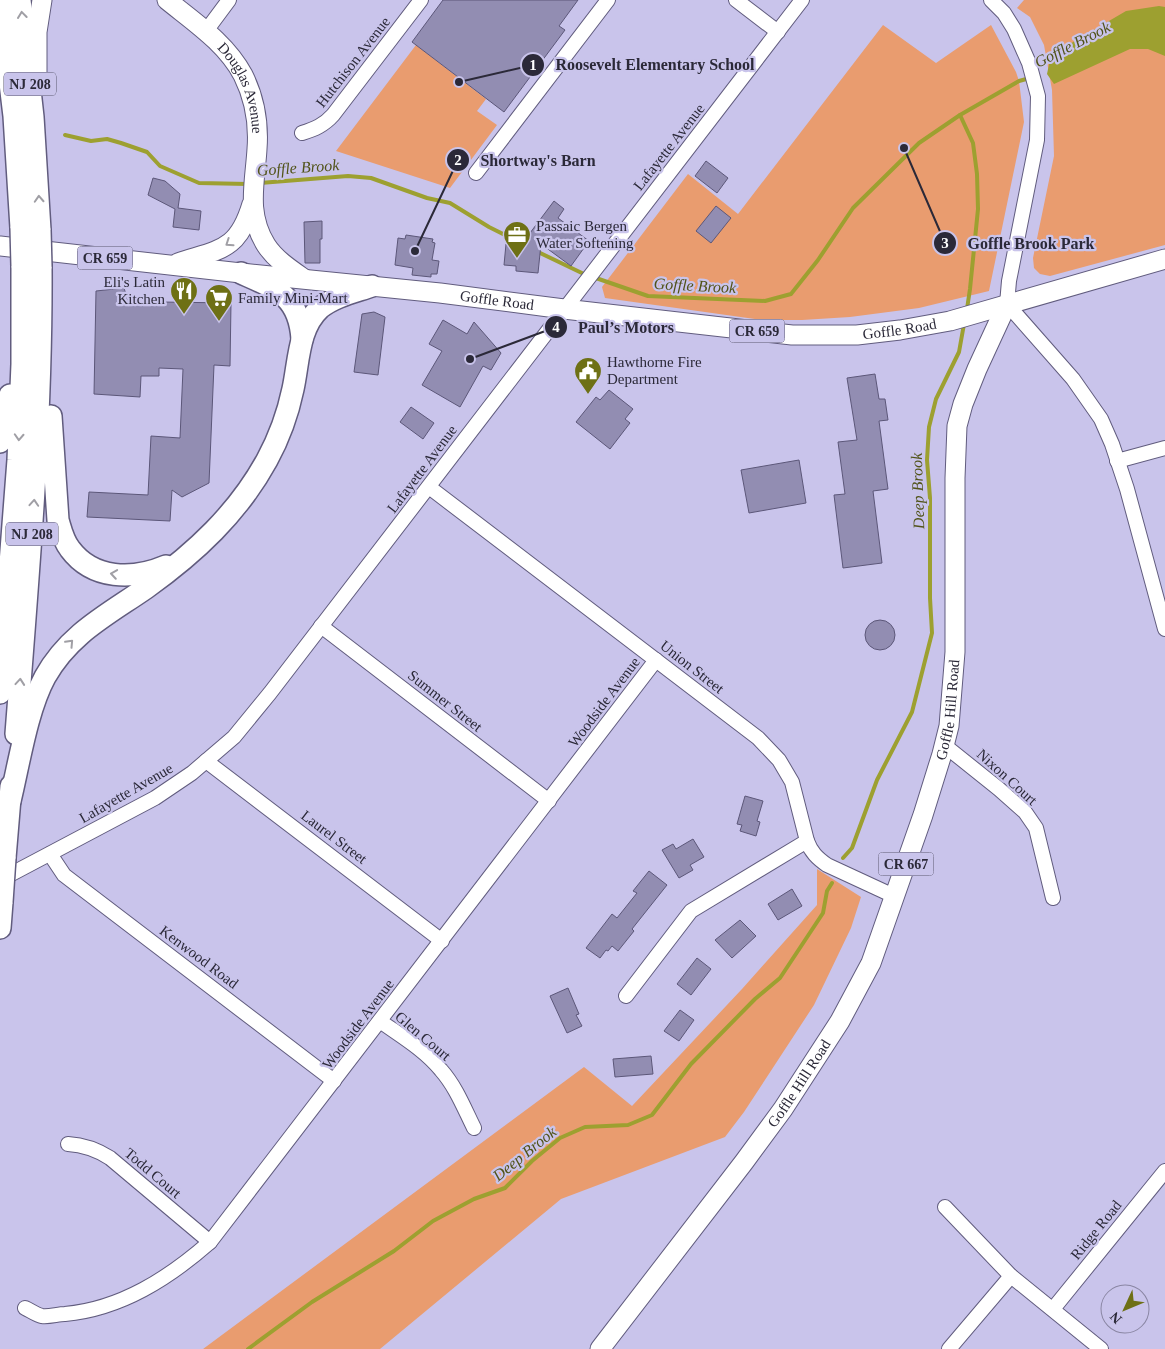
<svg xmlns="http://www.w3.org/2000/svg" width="1165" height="1349" viewBox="0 0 1165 1349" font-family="'Times New Roman',serif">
  <rect width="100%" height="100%" fill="#c9c4eb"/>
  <g fill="#e99c6f">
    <polygon points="1024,0 1165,0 1165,245 1050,276 1040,274 1034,268 1033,258 1054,156 1052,90 1044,45 1030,17 1017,8"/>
    <polygon points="883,25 936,63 991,25 1016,72 1019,81 1024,122 989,291 919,308 850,317 802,320 762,320 605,298 602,287 688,174 738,214"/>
    <polygon points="416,45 486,99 477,111 497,125 450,188 336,151"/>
    <polygon points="817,869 861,897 851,928 814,1005 744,1112 725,1137 561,1199 380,1349 203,1349 584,1067 632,1106 742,989 817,905"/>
  </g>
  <polygon fill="#9da030" points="1159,6 1165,7 1165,56 1148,49 1130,49 1054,84 1047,74 1051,55 1126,11"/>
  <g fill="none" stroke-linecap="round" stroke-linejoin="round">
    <g stroke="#9da030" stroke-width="4">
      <polyline points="960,115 973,143 977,174 978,209 970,289 967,309"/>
      <polyline points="65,135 91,141 107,139 121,143 147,152 160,166 199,183 248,184"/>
      <polyline points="260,183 348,176 371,178 427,198 450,203 489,227 525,245"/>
      <polyline points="536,251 586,275"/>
      <polyline points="593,277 648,296 765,301 791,294 818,260 853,208 919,143 960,115 1019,81 1030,78"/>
      <polyline points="843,858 852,848 877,780 912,712 932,633 930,598 930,498 927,460 929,427 936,399 959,352 964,324"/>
      <polyline points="248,1349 312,1302 394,1251 433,1221 474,1199 505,1188 532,1161 560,1138 585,1127 628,1125 652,1115 691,1064 755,999 780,978 823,913 827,891 832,883"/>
    </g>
  </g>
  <g fill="#928db2" stroke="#5c5779">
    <polygon points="443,0 578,0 559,26 565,30 504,112 412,42"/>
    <polygon points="706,161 728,178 717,193 695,176"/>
    <polygon points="153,178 165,181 180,194 178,208 201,211 199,230 173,227 175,209 148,195"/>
    <polygon points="554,201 564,209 558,218 589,241 571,266 541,244 538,273 516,271 516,266 504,265 506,244 521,245"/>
    <polygon points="716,206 731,218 711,243 696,231"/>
    <polygon points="322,221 322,239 320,239 320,263 305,263 304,222"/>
    <polygon points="406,235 433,239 432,242 435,243 432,260 439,261 437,274 431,274 431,277 412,275 413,268 395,265 398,238 405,239"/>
    <polygon points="124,288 127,298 161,296 161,302 231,303 230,366 214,365 209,483 182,497 172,490 170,521 87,517 89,492 148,495 151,436 180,438 183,369 159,368 159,376 141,376 140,397 94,394 96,291"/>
    <polygon points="374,312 385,317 378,375 354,372 362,314"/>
    <polygon points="443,320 467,334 474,322 501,353 491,370 483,366 460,407 422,385 442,351 429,344"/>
    <polygon points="875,374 879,399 885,399 888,420 879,421 888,489 873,491 882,563 843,568 834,495 845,494 838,442 857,440 847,378"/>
    <polygon points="609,390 633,409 625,419 630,423 610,449 576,422 596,397 600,400"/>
    <polygon points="411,407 434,423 423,439 400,422"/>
    <polygon points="799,460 806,503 749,513 741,470"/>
    <circle cx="880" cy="635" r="15"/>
    <polygon points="745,796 763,801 757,821 760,822 756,836 740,831 742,825 737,824"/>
    <polygon points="693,839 704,857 690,865 693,870 679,878 662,850 673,844 676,849"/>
    <polygon points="649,871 667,885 632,929 634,931 618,951 612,946 608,951 606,950 600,958 586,948 612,914 617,918 637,893 633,891"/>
    <polygon points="792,889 802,906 778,920 768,904"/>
    <polygon points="740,920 756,936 732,958 715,940"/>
    <polygon points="697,958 711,969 691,995 677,984"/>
    <polygon points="568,988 579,1014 576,1015 582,1026 567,1033 550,996"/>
    <polygon points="680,1010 694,1020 679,1041 664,1031"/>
    <polygon points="651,1056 653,1074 615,1077 613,1059"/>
  </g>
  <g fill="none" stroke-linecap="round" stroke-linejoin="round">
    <defs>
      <g id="minor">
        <polyline points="736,0 778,32"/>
        <polyline points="991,0 1004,13 1014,29 1029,63 1038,96 1037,140 1009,281 1007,304 1073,379 1101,419 1112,444 1127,489 1165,629"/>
        <polyline points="206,31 229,0"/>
        <path d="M302,133C315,129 324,125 333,115L421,0"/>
        <polyline points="476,173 608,0"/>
        <polyline points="1117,461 1165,448"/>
        <path d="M429,487L758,738L779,760L792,782L807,841C811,852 817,858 827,865L894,896"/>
        <polyline points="321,626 549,801"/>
        <polyline points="944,745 999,789 1025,812 1036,828 1053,898"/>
        <polyline points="206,761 442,941"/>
        <polyline points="50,854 64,875 334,1081"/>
        <polyline points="0,880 155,798 192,773 234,737 270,693 802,0"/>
        <polyline points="626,996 691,911 807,841"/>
        <path d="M380,1021C401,1036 425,1050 441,1070C456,1087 464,1108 474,1128"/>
        <path d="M68,1144C84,1145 96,1149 110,1158L210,1242"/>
        <polyline points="945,1207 1011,1276 1101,1349"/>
        <path d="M25,1308C30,1310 36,1315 42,1316C49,1317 58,1314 65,1314C121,1309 169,1278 210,1242L656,660"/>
        <polyline points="1053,1309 1165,1171"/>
        <polyline points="949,1349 1011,1276"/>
      </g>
      <g id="major">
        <path id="s1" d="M167,0C194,22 226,43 243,75C254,97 259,123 257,149C255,183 246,213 266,245C275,259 290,269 303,278"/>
        <polyline points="37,79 37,32 42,0"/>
        <path id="s2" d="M0,246L241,273L440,293L564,309L792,335H857L900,330L950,321L1165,259"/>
        <path d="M178,263C220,249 238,251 252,204"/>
        <path id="s3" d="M600,1349L744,1162L783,1109L840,1021L871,963L923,815L942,754L949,726L955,652V478L957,426L963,404L977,369L1007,304"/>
      </g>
      <g id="highway">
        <polyline points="0,0 14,116 21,228"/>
        <polyline points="20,0 33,117 40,230"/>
        <path d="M241,273C277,289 299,296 302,339"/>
        <path d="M51,416L58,520C61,530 63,540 70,549C93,580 133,580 166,566"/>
        <polyline points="0,442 10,395"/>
        <polyline points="0,693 18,460 22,364 22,266"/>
        <path d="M16,734C28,578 42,423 41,267"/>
        <path d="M10,801C19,764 27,710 45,677C69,634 107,615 146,588C195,553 238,513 267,460C279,438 288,413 293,389C299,362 298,328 320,308C335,296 355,292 372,286"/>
        <polyline points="5,858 11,786"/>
        <polyline points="0,928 2,902"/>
      </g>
    </defs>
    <use href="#minor" stroke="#615c7e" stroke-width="16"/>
    <use href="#major" stroke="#615c7e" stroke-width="21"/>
    <use href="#highway" stroke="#615c7e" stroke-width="24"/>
    <use href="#minor" stroke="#fff" stroke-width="14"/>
    <use href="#major" stroke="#fff" stroke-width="19"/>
    <use href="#highway" stroke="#fff" stroke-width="21"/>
    <defs>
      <g id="highway-bridge">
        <polyline points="21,228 22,266"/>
        <polyline points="40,230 41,267"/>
        <polyline points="2,902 5,858"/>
      </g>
    </defs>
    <use href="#highway-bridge" stroke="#615c7e" stroke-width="24" stroke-linecap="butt"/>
    <use href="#highway-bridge" stroke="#fff" stroke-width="21"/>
  </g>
  <defs><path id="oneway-chevron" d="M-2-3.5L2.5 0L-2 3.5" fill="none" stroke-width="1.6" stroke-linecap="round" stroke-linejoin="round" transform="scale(1.25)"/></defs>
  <g stroke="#a09fa5">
    <use href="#oneway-chevron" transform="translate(22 15) rotate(-97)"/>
    <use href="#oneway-chevron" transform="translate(39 199) rotate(-93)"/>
    <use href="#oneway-chevron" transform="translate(229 243) rotate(146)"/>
    <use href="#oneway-chevron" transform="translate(19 437) rotate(93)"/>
    <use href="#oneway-chevron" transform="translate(34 503) rotate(-86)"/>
    <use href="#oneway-chevron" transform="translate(114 574) rotate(-171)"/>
    <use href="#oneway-chevron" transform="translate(70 643) rotate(-47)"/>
    <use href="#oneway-chevron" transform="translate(20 682) rotate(-85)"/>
  </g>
  <defs>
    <symbol id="office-pin" viewBox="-11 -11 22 30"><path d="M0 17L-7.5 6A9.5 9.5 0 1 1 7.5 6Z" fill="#6e7015" stroke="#c9c4eb"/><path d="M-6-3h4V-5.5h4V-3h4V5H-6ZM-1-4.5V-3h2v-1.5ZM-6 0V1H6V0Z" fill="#fff"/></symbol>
    <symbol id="restaurant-pin" viewBox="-11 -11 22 30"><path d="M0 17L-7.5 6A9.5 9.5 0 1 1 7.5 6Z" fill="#6e7015" stroke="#c9c4eb"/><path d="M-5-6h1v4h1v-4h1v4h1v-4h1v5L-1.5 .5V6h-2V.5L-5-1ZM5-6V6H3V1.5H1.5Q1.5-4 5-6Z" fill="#fff"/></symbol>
    <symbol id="supermarket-pin" viewBox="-11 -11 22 30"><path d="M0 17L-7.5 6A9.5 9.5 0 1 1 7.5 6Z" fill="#6e7015" stroke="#c9c4eb"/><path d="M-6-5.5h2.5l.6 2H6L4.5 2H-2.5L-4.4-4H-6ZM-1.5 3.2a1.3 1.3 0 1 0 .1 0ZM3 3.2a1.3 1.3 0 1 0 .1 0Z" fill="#fff"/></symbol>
    <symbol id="civic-pin" viewBox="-11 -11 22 30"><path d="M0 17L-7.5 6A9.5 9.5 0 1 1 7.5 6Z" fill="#6e7015" stroke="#c9c4eb"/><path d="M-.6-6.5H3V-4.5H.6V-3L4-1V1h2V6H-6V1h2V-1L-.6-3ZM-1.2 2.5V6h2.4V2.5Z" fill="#fff"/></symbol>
  </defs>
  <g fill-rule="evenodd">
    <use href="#office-pin" x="501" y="219" width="32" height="43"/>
    <use href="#restaurant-pin" x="168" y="275" width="32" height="43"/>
    <use href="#supermarket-pin" x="203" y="282" width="32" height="43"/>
    <use href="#civic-pin" x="572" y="355" width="32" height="43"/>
  </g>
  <g text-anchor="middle" stroke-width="4.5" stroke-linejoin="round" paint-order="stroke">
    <g fill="#c9c4eb" stroke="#5a586e" stroke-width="1">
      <rect x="4" y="72.5" width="52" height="23" rx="4"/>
      <rect x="77.5" y="246.5" width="55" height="23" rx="4"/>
      <rect x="729.5" y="319.5" width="55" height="23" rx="4"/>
      <rect x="6" y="522.5" width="52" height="23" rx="4"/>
      <rect x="878.5" y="852.5" width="55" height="23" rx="4"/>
    </g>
    <g font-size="14" font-weight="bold" fill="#2b2938">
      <text x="30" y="89">NJ 208</text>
      <text x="105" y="263">CR 659</text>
      <text x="757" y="336">CR 659</text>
      <text x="32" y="539">NJ 208</text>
      <text x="906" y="869">CR 667</text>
    </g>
    <g font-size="15" fill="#2b2938" stroke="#c9c4eb">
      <text transform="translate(353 62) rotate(-52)" y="5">Hutchison Avenue</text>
      <text dy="5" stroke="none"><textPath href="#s1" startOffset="119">Douglas Avenue</textPath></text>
      <text transform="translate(669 147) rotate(-52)" y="5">Lafayette Avenue</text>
      <text dy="5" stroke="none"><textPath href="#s2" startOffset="500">Goffle Road</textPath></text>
      <text dy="5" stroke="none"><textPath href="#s2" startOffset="905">Goffle Road</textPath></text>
      <text transform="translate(422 469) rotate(-53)" y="5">Lafayette Avenue</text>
      <text transform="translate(692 667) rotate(38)" y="5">Union Street</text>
      <text transform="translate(445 701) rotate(38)" y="5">Summer Street</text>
      <text transform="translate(604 702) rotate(-53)" y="5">Woodside Avenue</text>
      <text dy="5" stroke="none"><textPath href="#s3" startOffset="738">Goffle Hill Road</textPath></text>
      <text transform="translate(1007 777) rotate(42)" y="5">Nixon Court</text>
      <text transform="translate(126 793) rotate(-30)" y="5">Lafayette Avenue</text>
      <text transform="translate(334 837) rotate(37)" y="5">Laurel Street</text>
      <text transform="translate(199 957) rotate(37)" y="5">Kenwood Road</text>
      <text transform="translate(358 1024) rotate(-53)" y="5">Woodside Avenue</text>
      <text transform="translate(423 1036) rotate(40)" y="5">Glen Court</text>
      <text dy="5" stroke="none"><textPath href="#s3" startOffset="332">Goffle Hill Road</textPath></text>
      <text transform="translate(153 1173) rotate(40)" y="5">Todd Court</text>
      <text transform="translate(1096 1230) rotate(-51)" y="5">Ridge Road</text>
    </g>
    <g font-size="15" fill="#2b2938" stroke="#c9c4eb" text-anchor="start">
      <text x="536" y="231">Passaic Bergen<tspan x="536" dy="17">Water Softening</tspan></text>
      <text x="165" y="287" text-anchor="end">Eli's Latin<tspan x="165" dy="17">Kitchen</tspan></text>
      <text x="238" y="303">Family Mini-Mart</text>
      <text x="607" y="367">Hawthorne Fire<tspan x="607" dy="17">Department</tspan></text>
    </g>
    <g font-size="16" font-style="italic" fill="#515319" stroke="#c9c4eb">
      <text transform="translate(1072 44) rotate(-27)" y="6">Goffle Brook</text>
      <text transform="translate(298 167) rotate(-4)" y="6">Goffle Brook</text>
      <text transform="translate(695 285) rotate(3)" y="6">Goffle Brook</text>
      <text transform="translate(917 491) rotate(-92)" y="6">Deep Brook</text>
      <text transform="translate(524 1153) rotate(-39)" y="6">Deep Brook</text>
    </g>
  </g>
  <path fill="none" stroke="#2b2938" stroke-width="2" d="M459 82L533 65M415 251L458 160M904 148L945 243M470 359L556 327"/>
  <g fill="#2b2938" stroke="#c9c4eb" stroke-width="2">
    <circle cx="459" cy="82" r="5"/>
    <circle cx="415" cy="251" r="5"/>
    <circle cx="904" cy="148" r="5"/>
    <circle cx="470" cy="359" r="5"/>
    <circle cx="533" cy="65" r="12"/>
    <circle cx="458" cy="160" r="12"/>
    <circle cx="945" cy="243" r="12"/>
    <circle cx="556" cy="327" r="12"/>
  </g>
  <g font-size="15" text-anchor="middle" font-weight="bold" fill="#fff">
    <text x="533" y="70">1</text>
    <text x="458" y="165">2</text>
    <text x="945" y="248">3</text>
    <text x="556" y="332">4</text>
  </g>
  <g font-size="16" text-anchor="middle" font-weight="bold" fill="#2b2938" stroke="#c9c4eb" stroke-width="4.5" stroke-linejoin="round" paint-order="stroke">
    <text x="655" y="70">Roosevelt Elementary School</text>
    <text x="538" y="166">Shortway's Barn</text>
    <text x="1031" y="249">Goffle Brook Park</text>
    <text x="626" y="333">Paul’s Motors</text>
  </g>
  <g transform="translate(1125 1309) rotate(226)"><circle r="24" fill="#c9c4eb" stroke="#8a86a3"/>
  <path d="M0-4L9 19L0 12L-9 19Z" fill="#6e7015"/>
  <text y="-8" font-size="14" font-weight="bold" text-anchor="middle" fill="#2b2938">N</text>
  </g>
</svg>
